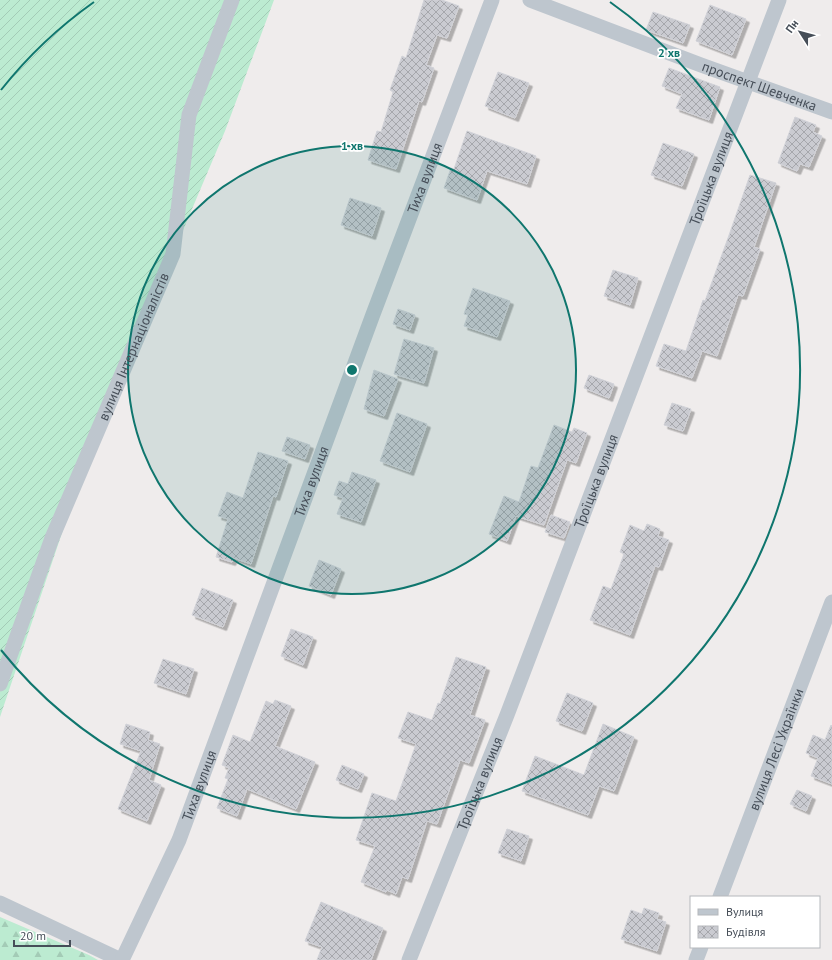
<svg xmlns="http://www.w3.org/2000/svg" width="832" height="960" viewBox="0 0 832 960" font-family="'PT Sans',sans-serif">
  <defs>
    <pattern id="forest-firs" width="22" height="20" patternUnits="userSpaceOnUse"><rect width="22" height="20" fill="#bcebd1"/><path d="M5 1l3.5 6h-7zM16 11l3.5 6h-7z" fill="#a3cbb6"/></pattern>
    <pattern id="garden-furrows" width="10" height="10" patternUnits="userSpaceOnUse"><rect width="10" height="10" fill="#bcebd1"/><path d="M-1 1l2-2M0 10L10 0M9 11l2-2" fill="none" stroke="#a3cbb6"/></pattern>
    <pattern id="building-cross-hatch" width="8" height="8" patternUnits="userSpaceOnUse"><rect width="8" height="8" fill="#cacbd1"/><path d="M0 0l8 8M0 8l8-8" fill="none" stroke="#a6a7ac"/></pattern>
    <filter id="shadow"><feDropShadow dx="3.5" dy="3.5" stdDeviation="0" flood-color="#0004"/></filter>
  </defs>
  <rect width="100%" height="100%" fill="#efecec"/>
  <polygon fill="url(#forest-firs)" points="0,917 89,955 98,960 0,960"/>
  <polygon fill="url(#garden-furrows)" points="0,0 274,0 225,131 173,254 66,521 0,717"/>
  <g fill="url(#building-cross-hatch)" stroke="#d1d2d8" filter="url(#shadow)">
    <polygon points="424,0 442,0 459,6 447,38 437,35 426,65 434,68 422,102 419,101 396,169 368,160 377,131 381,132 393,92 390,90 402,56 406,58"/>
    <polygon points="710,5 746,19 732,55 696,41"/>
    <polygon points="653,12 690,25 683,43 646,30"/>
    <polygon points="669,68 720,87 709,120 676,108 682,94 662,86"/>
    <polygon points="498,72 529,83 515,118 485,106"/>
    <polygon points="795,117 816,125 813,132 822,136 809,167 800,164 797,171 778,163"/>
    <polygon points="467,131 536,156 527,184 487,171 477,200 444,188 451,168 454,169"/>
    <polygon points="663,143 694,154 682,186 651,175"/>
    <polygon points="750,175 776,183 754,247 760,249 743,296 738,295 717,356 702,351 692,378 656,366 664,344 686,351 703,300 705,301 728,238"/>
    <polygon points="350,198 381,208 372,236 341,225"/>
    <polygon points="613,270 638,278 630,305 604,296"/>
    <polygon points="473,288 510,301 497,337 464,326 468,315 464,314"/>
    <polygon points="398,309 415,315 410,330 393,324"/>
    <polygon points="404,339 434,348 424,383 394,374"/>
    <polygon points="374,370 398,379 384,416 364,409"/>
    <polygon points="589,375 614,384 609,398 584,388"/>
    <polygon points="672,403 691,409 683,431 664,425"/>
    <polygon points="397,413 427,424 410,472 380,461"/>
    <polygon points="554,425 572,432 574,428 587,433 576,463 567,460 544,525 516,516 507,541 489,534 504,496 519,502 531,466 538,468"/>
    <polygon points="287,437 310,445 305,459 282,451"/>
    <polygon points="258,452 288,461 276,497 273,496 251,564 234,558 232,562 216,557 228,519 218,516 227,492 243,498"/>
    <polygon points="352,472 376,480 361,522 337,514 343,498 334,495 339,481 348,484"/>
    <polygon points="551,515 570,522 564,538 545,532"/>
    <polygon points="647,524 660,529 658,536 669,540 659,567 655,566 630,635 590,620 603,586 611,589 624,554 620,552 630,525 644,531"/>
    <polygon points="319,560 341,569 331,595 309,586"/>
    <polygon points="202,588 233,600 223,627 192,615"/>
    <polygon points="291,629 313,637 303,665 281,656"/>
    <polygon points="456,657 486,667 470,715 485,720 469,763 460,760 437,824 427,821 408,879 402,877 396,894 387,890 386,892 361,882 375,846 356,840 372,793 396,801 416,744 398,738 408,712 432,720 438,703 440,704"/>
    <polygon points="163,659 194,669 186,694 154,683"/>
    <polygon points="567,693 593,703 582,731 556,721"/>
    <polygon points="275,700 291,706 275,746 315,762 296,809 247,789 237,816 217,808 228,779 225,778 229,768 222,765 233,735 250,742 266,701 273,704"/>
    <polygon points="126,724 150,732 148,740 160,744 149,780 161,785 147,821 118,809 141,751 120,744"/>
    <polygon points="603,724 634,737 614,791 599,786 588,815 522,791 535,756 584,775"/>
    <polygon points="831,725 832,726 832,784 811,776 818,758 806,753 813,735 825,740"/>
    <polygon points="342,765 364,774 358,789 336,780"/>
    <polygon points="797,790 812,796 806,811 790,804"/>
    <polygon points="507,829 529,836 521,861 498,853"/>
    <polygon points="321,902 383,928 371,960 317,960 322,947 305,941"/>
    <polygon points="644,908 659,913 657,919 666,922 657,951 621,939 631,910 642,914"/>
  </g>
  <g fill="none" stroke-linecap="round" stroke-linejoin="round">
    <g stroke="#bec6ce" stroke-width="15">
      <path id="s1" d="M530,0L701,65L832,112"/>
      <path id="s2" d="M0,684L52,538L173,254L189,115L232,0"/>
      <path id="s3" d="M720,897L832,602"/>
      <polyline points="0,903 121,960"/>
      <path id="s4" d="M122,960L179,840L372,317L492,0"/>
      <path id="s5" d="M409,960L507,715L779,0"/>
      <polyline points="696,960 701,947"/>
    </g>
  </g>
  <circle cx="352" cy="370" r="224" fill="#0f766e" fill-opacity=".12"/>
  <g fill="none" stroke="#0f766e" stroke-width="2">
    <circle cx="352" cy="370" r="224"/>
    <path d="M1 90A449 449 0 0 1 94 2M610 2A449 449 0 1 1 1 650"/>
  </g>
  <g text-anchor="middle" stroke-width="3.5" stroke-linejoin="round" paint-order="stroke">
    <g font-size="14" fill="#464e58" stroke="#fff">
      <text dy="5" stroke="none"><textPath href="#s1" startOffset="245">проспект Шевченка</textPath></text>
      <text dy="5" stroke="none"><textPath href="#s4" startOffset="839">Тиха вулиця</textPath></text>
      <text dy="5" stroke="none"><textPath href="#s5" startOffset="838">Троїцька вулиця</textPath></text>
      <text dy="5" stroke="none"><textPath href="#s2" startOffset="363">вулиця Інтернаціоналістів</textPath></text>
      <text dy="5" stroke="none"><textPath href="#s5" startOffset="514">Троїцька вулиця</textPath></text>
      <text dy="5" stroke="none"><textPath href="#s4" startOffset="515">Тиха вулиця</textPath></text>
      <text dy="5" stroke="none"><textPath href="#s3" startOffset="158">вулиця Лесі Українки</textPath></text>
      <text dy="5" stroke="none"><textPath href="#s5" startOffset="190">Троїцька вулиця</textPath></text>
      <text dy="5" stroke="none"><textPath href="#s4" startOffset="191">Тиха вулиця</textPath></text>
    </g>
  </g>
  <circle cx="352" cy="370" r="6" fill="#0f766e" stroke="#fff" stroke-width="2"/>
  <g font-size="12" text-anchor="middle" font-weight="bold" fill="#0f766e" stroke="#fff" stroke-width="3.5" stroke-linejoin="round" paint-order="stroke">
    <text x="669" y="57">2 хв</text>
    <text x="352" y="150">1 хв</text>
  </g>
  <rect x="690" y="896" width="130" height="52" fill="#ffffff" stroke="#b5b8bc"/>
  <rect x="698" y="909" width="20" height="6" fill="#bec6ce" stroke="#b5b8bc"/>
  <text x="726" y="916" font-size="12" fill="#464e58">Вулиця</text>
  <rect x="698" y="926" width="20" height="12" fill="url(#building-cross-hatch)" stroke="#b5b8bc"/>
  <text x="726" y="936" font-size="12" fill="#464e58">Будівля</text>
  <g transform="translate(800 32) rotate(306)" stroke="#ffffff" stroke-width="3" paint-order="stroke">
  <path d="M0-3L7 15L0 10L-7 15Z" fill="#464e58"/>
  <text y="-6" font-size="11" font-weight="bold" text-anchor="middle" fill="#464e58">Пн</text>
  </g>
  <path d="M14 940v6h56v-6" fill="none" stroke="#464e58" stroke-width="2"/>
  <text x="20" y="940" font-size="12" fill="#464e58" stroke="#ffffff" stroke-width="3" paint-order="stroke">20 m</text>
</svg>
